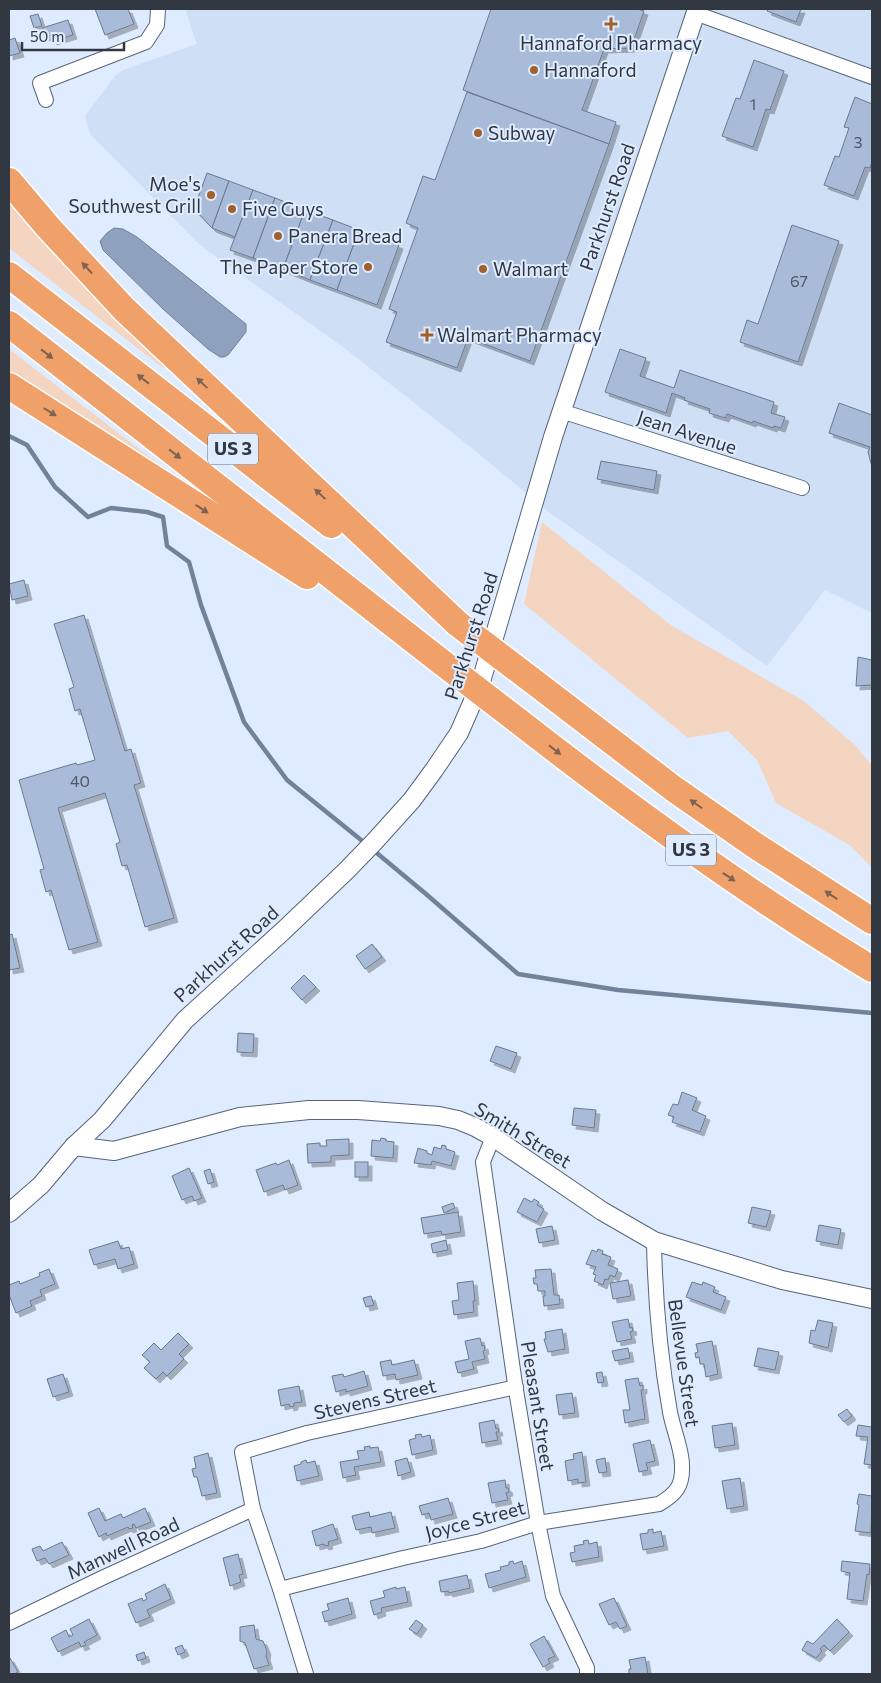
<svg xmlns="http://www.w3.org/2000/svg" width="881" height="1683" viewBox="0 0 881 1683" font-family="Commissioner,sans-serif">
  <defs>
    <filter id="shadow"><feDropShadow dx="4" dy="4" stdDeviation="0" flood-color="#0004"/></filter>
  </defs>
  <rect width="100%" height="100%" fill="#dfecff"/>
  <polygon fill="#cfdff6" points="185,9 872,9 872,613 825,590 767,666 550,513 473,449 343,347 201,246 90,134 85,116 115,76 123,70 197,44"/>
  <g fill="#f4d5c1">
    <polygon points="9,200 166,363 163,368 9,248"/>
    <polygon points="9,349 165,469 162,472 9,374"/>
    <polygon points="542,522 672,626 804,701 855,745 872,765 872,868 851,846 776,803 757,760 728,731 688,738 524,604"/>
  </g>
  <polygon fill="#8ea1be" stroke="#728299" points="114,228 123,229 137,237 246,324 246,332 228,355 224,357 220,357 208,349 163,309 103,250 100,241 107,233"/>
  <g fill="none" stroke-linecap="round" stroke-linejoin="round">
    <g stroke="#728299" stroke-width="4.5">
      <polyline points="9,436 27,445 55,487 88,517 111,508 147,512 163,517 167,546 189,562 201,605 244,722 287,780 366,844"/>
      <polyline points="372,849 426,894 518,974 618,990 872,1013"/>
    </g>
  </g>
  <g fill="#a8bcd9" stroke="#6b798d" filter="url(#shadow)">
    <polygon points="95,9 128,9 134,24 105,35"/>
    <polygon points="491,9 637,9 644,11 631,48 604,49 582,110 616,122 609,144 463,90"/>
    <polygon points="768,9 801,9 796,22 767,11"/>
    <polygon points="38,14 42,26 34,28 30,16"/>
    <polygon points="68,20 73,35 53,41 51,35 45,37 42,28"/>
    <polygon points="15,38 20,53 9,56 9,40"/>
    <polygon points="754,60 784,71 770,110 766,109 753,147 722,136 736,98 740,99"/>
    <polygon points="467,92 609,144 530,361 468,338 457,368 386,342 397,312 389,309 418,228 406,223 423,176 435,180"/>
    <polygon points="855,97 872,104 872,162 870,168 865,167 854,196 824,185 835,156 839,157 849,128 844,127"/>
    <polygon points="207,173 229,181 212,228 194,209"/>
    <polygon points="229,181 253,190 235,237 212,228"/>
    <polygon points="253,190 275,198 253,258 230,250"/>
    <polygon points="275,198 305,210 283,269 253,258"/>
    <polygon points="305,210 333,220 310,280 283,269"/>
    <polygon points="333,220 359,230 337,290 310,280"/>
    <polygon points="792,225 839,241 798,362 740,342 747,320 758,324"/>
    <polygon points="359,230 399,245 377,305 337,290"/>
    <polygon points="620,349 646,358 640,376 674,388 680,370 774,402 771,413 785,417 781,428 774,426 773,428 753,421 752,423 727,414 725,418 709,413 710,409 684,400 685,398 672,393 666,413 605,392"/>
    <polygon points="839,403 872,415 872,467 868,452 870,447 829,433"/>
    <polygon points="601,461 657,471 654,490 597,479"/>
    <polygon points="24,580 28,596 12,600 9,584"/>
    <polygon points="84,615 125,751 131,749 141,783 134,785 174,918 145,927 127,865 122,866 116,844 120,842 105,793 58,808 98,942 69,950 51,890 46,892 40,870 44,869 19,780 76,763 77,765 95,760 80,709 75,711 69,689 74,687 54,624"/>
    <polygon points="858,657 872,660 872,685 856,686"/>
    <polygon points="12,934 20,968 9,970 9,935"/>
    <polygon points="372,944 382,957 365,969 356,956"/>
    <polygon points="304,975 316,987 302,1000 291,988"/>
    <polygon points="238,1033 254,1034 253,1053 237,1052"/>
    <polygon points="496,1046 517,1053 511,1069 490,1061"/>
    <polygon points="682,1092 697,1098 692,1110 706,1116 700,1132 672,1122 674,1117 668,1115 673,1104 678,1105"/>
    <polygon points="574,1108 596,1110 594,1128 572,1125"/>
    <polygon points="381,1138 386,1139 386,1141 394,1142 393,1158 371,1156 372,1140 380,1141"/>
    <polygon points="349,1139 349,1155 331,1156 331,1162 308,1163 307,1144 320,1143 320,1146 327,1146 326,1140"/>
    <polygon points="442,1145 446,1146 446,1149 455,1152 451,1166 432,1161 431,1165 414,1163 418,1148 427,1151 427,1153 432,1155 434,1147 441,1149"/>
    <polygon points="289,1160 298,1185 285,1190 283,1185 264,1192 256,1170 276,1163 277,1165"/>
    <rect x="355" y="1162" width="13" height="15"/>
    <polygon points="189,1168 202,1198 194,1201 192,1196 182,1200 172,1176"/>
    <polygon points="210,1169 214,1182 208,1184 204,1171"/>
    <polygon points="524,1198 532,1202 534,1199 539,1202 537,1205 544,1209 537,1222 517,1212"/>
    <polygon points="453,1203 455,1208 444,1213 442,1207"/>
    <polygon points="752,1207 771,1211 766,1227 748,1223"/>
    <polygon points="458,1212 461,1232 442,1235 441,1231 424,1234 421,1218"/>
    <polygon points="819,1225 841,1229 838,1245 816,1241"/>
    <polygon points="552,1226 555,1240 539,1243 536,1229"/>
    <polygon points="446,1240 448,1250 433,1253 431,1244"/>
    <polygon points="118,1241 121,1249 129,1247 134,1264 118,1269 115,1259 94,1265 89,1250"/>
    <polygon points="598,1249 603,1251 602,1254 611,1257 608,1265 618,1269 615,1277 610,1275 608,1280 605,1279 603,1285 594,1281 596,1275 593,1274 596,1267 586,1264 592,1250 597,1252"/>
    <polygon points="49,1269 55,1284 40,1290 42,1296 30,1301 32,1306 16,1313 9,1295 9,1285 19,1281 20,1284 40,1276 39,1273"/>
    <polygon points="551,1269 554,1295 559,1295 560,1304 544,1306 543,1296 545,1296 545,1291 538,1291 537,1284 534,1284 533,1278 536,1278 535,1270"/>
    <polygon points="628,1280 631,1296 613,1299 610,1283"/>
    <polygon points="473,1281 475,1301 473,1301 474,1312 454,1315 452,1301 459,1300 457,1283"/>
    <polygon points="692,1282 702,1285 703,1282 715,1287 713,1292 726,1297 721,1310 686,1297"/>
    <polygon points="371,1296 374,1305 366,1307 363,1298"/>
    <polygon points="628,1319 630,1328 632,1327 633,1331 630,1332 632,1339 617,1342 612,1322"/>
    <polygon points="818,1320 833,1323 828,1348 809,1343 811,1330 815,1331"/>
    <polygon points="562,1329 565,1349 548,1352 544,1339 546,1339 545,1332"/>
    <polygon points="178,1333 189,1344 179,1354 184,1359 167,1376 163,1372 156,1379 144,1368 150,1362 142,1355 154,1343 161,1350"/>
    <polygon points="480,1338 482,1346 484,1345 485,1350 483,1351 485,1359 472,1362 474,1369 458,1373 455,1362 469,1359 465,1341"/>
    <polygon points="712,1341 718,1374 706,1377 704,1364 700,1364 699,1357 696,1358 695,1353 698,1352 696,1344"/>
    <polygon points="628,1348 630,1358 615,1361 612,1351"/>
    <polygon points="758,1348 779,1352 775,1370 754,1366"/>
    <polygon points="391,1360 392,1365 414,1360 418,1375 396,1380 395,1374 383,1376 380,1362"/>
    <polygon points="364,1371 368,1386 346,1392 346,1389 336,1392 332,1376 343,1374 344,1377"/>
    <polygon points="602,1372 604,1382 598,1383 596,1373"/>
    <polygon points="63,1374 69,1392 53,1397 47,1379"/>
    <polygon points="638,1378 640,1386 643,1385 643,1390 641,1390 645,1419 625,1423 623,1410 630,1410 625,1380"/>
    <polygon points="299,1386 302,1402 294,1403 294,1406 290,1407 289,1404 281,1406 278,1390"/>
    <polygon points="572,1393 575,1413 559,1415 556,1395"/>
    <polygon points="847,1409 852,1416 844,1422 838,1415"/>
    <polygon points="494,1420 496,1429 498,1428 499,1432 496,1432 498,1440 482,1443 479,1423"/>
    <polygon points="732,1423 735,1445 715,1448 712,1426"/>
    <polygon points="858,1425 872,1427 872,1465 864,1464 868,1437 856,1436"/>
    <polygon points="421,1434 422,1437 430,1435 433,1450 412,1455 409,1440 416,1438 415,1435"/>
    <polygon points="650,1440 655,1461 646,1463 648,1470 639,1472 633,1444"/>
    <polygon points="370,1446 370,1448 378,1447 381,1462 354,1467 356,1475 343,1478 340,1462 359,1459 357,1451 365,1450 364,1447"/>
    <polygon points="582,1452 586,1482 578,1483 578,1479 568,1481 565,1461 574,1459 573,1454"/>
    <polygon points="208,1453 217,1493 202,1496 197,1477 194,1477 192,1469 196,1468 194,1457"/>
    <polygon points="407,1458 411,1472 398,1476 395,1461"/>
    <polygon points="605,1458 607,1472 599,1473 596,1460"/>
    <polygon points="306,1460 307,1463 315,1461 319,1476 297,1481 294,1466 301,1464 301,1462"/>
    <polygon points="740,1478 744,1506 727,1509 722,1481"/>
    <polygon points="505,1480 506,1488 508,1488 509,1492 506,1493 508,1500 492,1503 488,1483"/>
    <polygon points="859,1494 872,1496 871,1533 855,1531 859,1505 857,1504"/>
    <polygon points="448,1498 453,1514 431,1520 429,1513 422,1515 419,1506"/>
    <polygon points="99,1508 105,1521 121,1514 123,1518 145,1508 151,1522 136,1528 134,1524 132,1525 133,1528 129,1529 128,1527 107,1536 106,1533 99,1537 88,1513"/>
    <polygon points="369,1512 370,1517 391,1512 395,1528 372,1533 371,1527 356,1530 352,1516"/>
    <polygon points="333,1524 338,1539 328,1542 329,1545 325,1546 324,1544 316,1546 312,1531"/>
    <polygon points="653,1529 653,1533 661,1531 664,1546 643,1550 640,1534 648,1533 648,1530"/>
    <polygon points="588,1540 589,1544 597,1542 599,1557 572,1562 570,1553 575,1552 574,1546 584,1544 583,1541"/>
    <polygon points="62,1542 69,1555 49,1564 45,1558 37,1561 32,1549 40,1546 43,1551"/>
    <polygon points="238,1554 243,1574 239,1575 241,1582 230,1586 223,1558"/>
    <polygon points="513,1561 514,1564 522,1561 526,1577 489,1588 485,1574 501,1570 500,1567 509,1565 509,1562"/>
    <polygon points="842,1561 870,1564 869,1575 867,1574 863,1601 847,1599 850,1573 841,1571"/>
    <polygon points="467,1575 470,1588 449,1593 448,1591 441,1592 439,1581"/>
    <polygon points="165,1584 171,1599 147,1610 150,1617 136,1623 128,1604 142,1598 143,1601 147,1599 145,1594"/>
    <polygon points="396,1587 396,1589 405,1587 408,1602 381,1608 382,1612 374,1615 370,1601 385,1597 383,1591"/>
    <polygon points="348,1598 352,1614 325,1622 322,1612 329,1610 327,1604"/>
    <polygon points="614,1598 627,1626 620,1629 616,1622 609,1625 599,1604"/>
    <polygon points="89,1619 97,1635 84,1642 86,1645 81,1647 79,1642 58,1652 51,1638 66,1630 69,1637 73,1635 70,1629"/>
    <polygon points="837,1619 849,1632 830,1651 824,1645 820,1649 822,1651 816,1658 802,1650 807,1641 813,1644"/>
    <polygon points="416,1620 423,1625 417,1634 409,1629"/>
    <polygon points="254,1625 256,1639 263,1641 267,1651 266,1656 269,1665 254,1669 245,1643 240,1641 240,1627"/>
    <polygon points="544,1636 555,1656 548,1659 550,1663 543,1667 530,1644"/>
    <polygon points="182,1645 185,1652 178,1655 175,1648"/>
    <polygon points="144,1652 146,1658 138,1661 136,1655"/>
    <polygon points="645,1657 648,1674 629,1674 629,1669 631,1669 629,1660"/>
    <polygon points="9,1658 10,1658 18,1672 14,1674 9,1674"/>
  </g>
  <g fill="none" stroke-linecap="round" stroke-linejoin="round">
    <defs>
      <g id="minor">
        <polyline points="695,13 872,77"/>
        <polyline points="46,100 40,83 146,42 157,25 158,9"/>
        <polyline points="561,411 802,488"/>
        <polyline points="493,1137 483,1162 515,1384 538,1523 553,1596 587,1668 587,1674"/>
        <path d="M280,1589L403,1558L481,1541L538,1523L659,1504C676,1494 683,1486 682,1465C682,1449 673,1429 670,1412C660,1356 655,1298 654,1241"/>
        <polyline points="9,1623 102,1578 253,1509"/>
        <polyline points="306,1674 280,1589 253,1509 242,1452 307,1433 516,1387"/>
      </g>
      <g id="tertiary">
        <polyline points="74,1146 114,1151 240,1117 309,1110 358,1110 439,1116 458,1120 475,1127 493,1137 602,1211 654,1241 782,1280 872,1299"/>
        <polyline points="9,1213 41,1185 74,1146 102,1120 185,1020 283,931 347,870 375,841 412,800 434,770 459,733 480,685 553,437 697,9"/>
      </g>
      <g id="motorway">
        <polyline points="9,181 48,227 124,309 458,624"/>
        <polyline points="9,275 331,525"/>
        <polyline points="9,324 444,664"/>
        <polyline points="9,386 307,576"/>
        <polyline points="529,678 674,789 756,846 872,921"/>
        <path d="M517,720C631,809 748,894 872,969"/>
      </g>
    </defs>
    <use href="#minor" stroke="#566478" stroke-width="16"/>
    <use href="#tertiary" stroke="#566478" stroke-width="20"/>
    <use href="#motorway" stroke="#fff" stroke-width="29"/>
    <use href="#minor" stroke="#fff" stroke-width="14"/>
    <use href="#tertiary" stroke="#fff" stroke-width="18"/>
    <use href="#motorway" stroke="#f0a069" stroke-width="26"/>
    <defs>
      <g id="motorway-bridge">
        <polyline points="458,624 529,678"/>
        <polyline points="444,664 517,720"/>
      </g>
    </defs>
    <use href="#motorway-bridge" stroke="#fff" stroke-width="29" stroke-linecap="butt"/>
    <use href="#motorway-bridge" stroke="#f0a069" stroke-width="26"/>
  </g>
  <defs><path id="oneway-solid" d="M-6-.8H1V-3.2L6.5 0L1 3.2V.8H-6Z" transform="scale(1.25)"/></defs>
  <g fill="#7e6252">
    <use href="#oneway-solid" transform="translate(87 268) rotate(-133)"/>
    <use href="#oneway-solid" transform="translate(47 354) rotate(38)"/>
    <use href="#oneway-solid" transform="translate(143 379) rotate(-142)"/>
    <use href="#oneway-solid" transform="translate(202 383) rotate(-137)"/>
    <use href="#oneway-solid" transform="translate(50 412) rotate(32)"/>
    <use href="#oneway-solid" transform="translate(175 454) rotate(38)"/>
    <use href="#oneway-solid" transform="translate(320 494) rotate(-137)"/>
    <use href="#oneway-solid" transform="translate(202 509) rotate(33)"/>
    <use href="#oneway-solid" transform="translate(555 750) rotate(38)"/>
    <use href="#oneway-solid" transform="translate(696 804) rotate(-145)"/>
    <use href="#oneway-solid" transform="translate(729 877) rotate(34)"/>
    <use href="#oneway-solid" transform="translate(831 895) rotate(-147)"/>
  </g>
  <g fill="#a3602f" stroke="#dfecff" stroke-width="2">
    <path d="M608.5 16.5h5v5h5v5h-5v5h-5v-5h-5v-5h5z"/>
    <circle cx="534" cy="70" r="5"/>
    <circle cx="478" cy="133" r="5"/>
    <circle cx="211" cy="195" r="5"/>
    <circle cx="232" cy="209" r="5"/>
    <circle cx="278" cy="236" r="5"/>
    <circle cx="368" cy="267" r="5"/>
    <circle cx="483" cy="269" r="5"/>
    <path d="M424.5 327.5h5v5h5v5h-5v5h-5v-5h-5v-5h5z"/>
  </g>
  <g text-anchor="middle" stroke-width="4" stroke-linejoin="round" paint-order="stroke">
    <g font-size="16" fill="#505968">
      <text x="753" y="110">1</text>
      <text x="858" y="148">3</text>
      <text x="799" y="287">67</text>
      <text x="80" y="787">40</text>
    </g>
    <g fill="#dfecff" stroke="#666e7b" stroke-width="1">
      <rect x="208" y="433.5" width="50" height="31" rx="4"/>
      <rect x="666" y="834.5" width="50" height="31" rx="4"/>
    </g>
    <g font-size="18" font-weight="bold" fill="#323842">
      <text x="233" y="455">US 3</text>
      <text x="691" y="856">US 3</text>
    </g>
    <g font-size="19" fill="#323842" stroke="#dfecff" text-anchor="start">
      <text x="611" y="50" text-anchor="middle">Hannaford Pharmacy</text>
      <text x="544" y="77">Hannaford</text>
      <text x="488" y="140">Subway</text>
      <text x="201" y="191" text-anchor="end">Moe's<tspan x="201" dy="22">Southwest Grill</tspan></text>
      <text x="242" y="216">Five Guys</text>
      <text x="288" y="243">Panera Bread</text>
      <text x="358" y="274" text-anchor="end">The Paper Store</text>
      <text x="493" y="276">Walmart</text>
      <text x="437" y="342">Walmart Pharmacy</text>
    </g>
    <g font-size="19" fill="#323842" stroke="#dfecff">
      <text transform="translate(607 207) rotate(-71)" y="7">Parkhurst Road</text>
      <text transform="translate(687 432) rotate(18)" y="7">Jean Avenue</text>
      <text transform="translate(471 636) rotate(-72)" y="7">Parkhurst Road</text>
      <text transform="translate(226 954) rotate(-42)" y="7">Parkhurst Road</text>
      <text transform="translate(523 1135) rotate(31)" y="7">Smith Street</text>
      <text transform="translate(684 1363) rotate(82)" y="7">Bellevue Street</text>
      <text transform="translate(375 1399) rotate(-13)" y="7">Stevens Street</text>
      <text transform="translate(538 1406) rotate(81)" y="7">Pleasant Street</text>
      <text transform="translate(475 1520) rotate(-15)" y="7">Joyce Street</text>
      <text transform="translate(123 1548) rotate(-25)" y="7">Manwell Road</text>
    </g>
  </g>
  <rect width="881" height="1683" fill="none" stroke="#323842" stroke-width="20"/>
  <path d="M22 42v8h102v-8" fill="none" stroke="#323842" stroke-width="2.5"/>
  <text x="30" y="42" font-size="15" fill="#323842" stroke="#dfecff" stroke-width="4" paint-order="stroke">50 m</text>
</svg>
